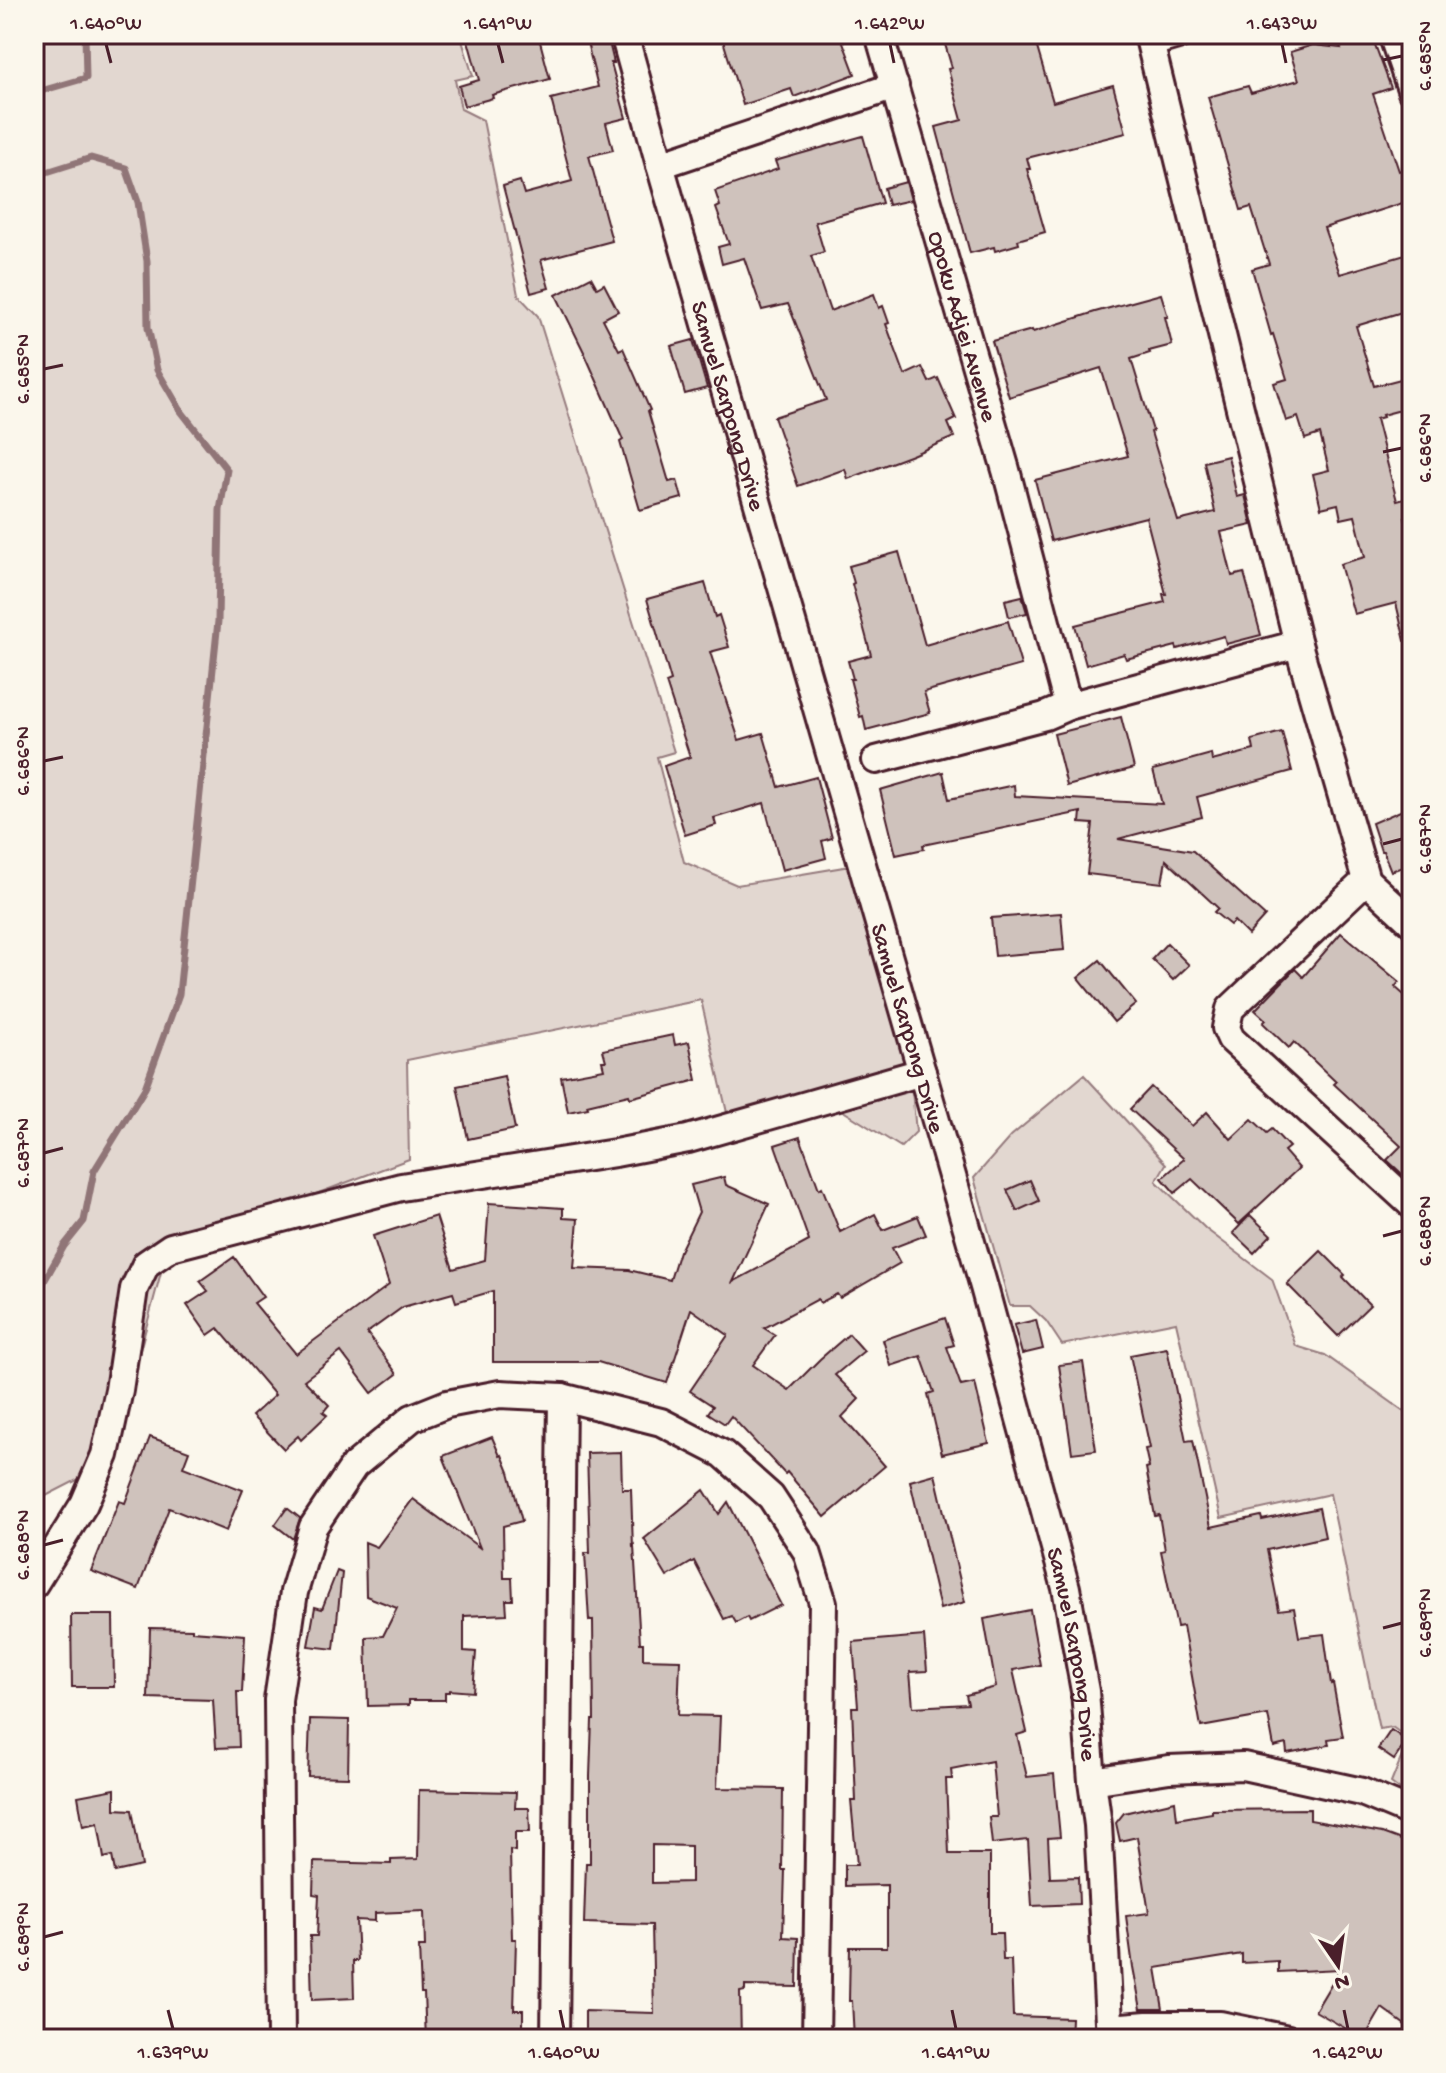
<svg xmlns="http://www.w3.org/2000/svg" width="1446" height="2073" viewBox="0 0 1446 2073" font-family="'Gochi Hand',sans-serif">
  <rect width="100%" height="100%" fill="#fbf7ec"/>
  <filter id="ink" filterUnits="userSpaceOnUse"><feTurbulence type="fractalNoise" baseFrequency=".0125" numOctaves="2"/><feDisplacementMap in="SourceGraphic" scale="16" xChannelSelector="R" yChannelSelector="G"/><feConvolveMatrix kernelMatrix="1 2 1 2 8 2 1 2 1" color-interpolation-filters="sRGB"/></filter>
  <g filter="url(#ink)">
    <g fill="#e2d7d0" stroke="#967b7e" stroke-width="2">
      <polygon points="34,34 460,34 473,76 455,80 461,109 483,120 518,295 538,316 674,752 657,757 684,862 737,885 850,866 911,1080 916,1132 901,1147 835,1106 731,1130 701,1000 407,1060 409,1159 167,1250 125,1406 81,1478 34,1502"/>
      <polygon points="1084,1075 1166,1164 1156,1181 1206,1229 1272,1279 1296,1346 1325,1355 1412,1417 1412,1799 1391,1783 1409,1739 1392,1727 1379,1729 1330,1494 1221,1518 1176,1322 1062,1345 1046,1321 1030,1306 1010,1306 974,1178 1011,1136"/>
    </g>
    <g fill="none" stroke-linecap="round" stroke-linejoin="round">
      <g stroke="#907477" stroke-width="7">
        <polyline points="34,93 86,78 85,34"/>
        <polyline points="34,176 91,158 126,168 138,202 147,261 148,327 157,370 181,411 227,470 220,510 218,621 179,994 145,1088 94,1171 84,1221 64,1246 34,1299"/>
      </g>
    </g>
    <g fill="#cfc2bc" stroke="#4a1f2b" stroke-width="2" fill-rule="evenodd">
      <polygon points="478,34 538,34 550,79 492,95 493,98 464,106 459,86 479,80 467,37"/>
      <polygon points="585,34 607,34 614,63 611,63 626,118 606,123 613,150 589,156 612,241 541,260 549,288 531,293 503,186 520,181 524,194 572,181 551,99 598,87"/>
      <polygon points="721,34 840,34 855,74 794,97 791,89 743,105"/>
      <polygon points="942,34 1033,34 1053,102 1113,85 1126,133 1027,158 1030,169 1027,169 1045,232 1018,240 1019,244 995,251 994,247 970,253 936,127 962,120 948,69 952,68"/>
      <polygon points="1336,34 1371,34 1391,88 1373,94 1399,171 1412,166 1412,200 1324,228 1340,274 1412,253 1412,309 1356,326 1374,386 1412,376 1412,407 1382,415 1383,417 1376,419 1397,501 1412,497 1412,516 1405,518 1412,546 1412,640 1405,641 1396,603 1354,614 1340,564 1365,557 1355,516 1341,519 1338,504 1321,508 1313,474 1329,470 1320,434 1305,439 1298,417 1286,421 1274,383 1287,379 1273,334 1271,335 1252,269 1269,264 1251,207 1241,210 1208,97 1248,86 1251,93 1299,80 1290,52 1313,45 1341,48"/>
      <polygon points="863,136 882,203 815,222 824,252 811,256 830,311 874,294 879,308 883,306 889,323 886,324 905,375 922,367 929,382 938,378 956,419 948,423 954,437 912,455 848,479 845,469 798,486 774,417 826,400 788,304 762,310 744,258 722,264 718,247 729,244 716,208 720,206 715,191 778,169 775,161"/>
      <polygon points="906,182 911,200 888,205 884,188"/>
      <polygon points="591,277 597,288 604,284 618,311 603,319 619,350 623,348 650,410 648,411 669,482 677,480 682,498 640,510 620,442 623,440 584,352 556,295"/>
      <polygon points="1161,294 1168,317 1165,317 1172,345 1149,351 1150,353 1131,359 1153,431 1151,432 1178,521 1215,512 1204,462 1228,456 1237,497 1245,495 1252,525 1221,532 1232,576 1244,573 1261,635 1226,644 1224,636 1177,649 1176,646 1126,659 1124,654 1086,665 1075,625 1165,602 1163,594 1166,594 1146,517 1051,541 1035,480 1128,456 1101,368 1009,397 992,341 1032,330 1033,332 1095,312"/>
      <polygon points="693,340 707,388 685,394 671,346"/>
      <polygon points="899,552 925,645 1008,621 1021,665 924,692 930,713 866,730 863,716 860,717 850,679 853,679 848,661 871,655 852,584 854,583 849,566"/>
      <polygon points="705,583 715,617 719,615 729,647 710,652 739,740 763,733 779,787 816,777 832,838 822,841 826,858 782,870 764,803 714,818 716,825 685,835 664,766 690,757 666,683 671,681 647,599"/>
      <polygon points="1022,596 1027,613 1009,617 1005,600"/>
      <polygon points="1121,717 1134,768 1067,786 1054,734"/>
      <polygon points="1282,732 1292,771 1197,797 1202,817 1118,839 1193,851 1265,916 1248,935 1234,921 1230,925 1214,912 1218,908 1166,860 1162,883 1087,874 1093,824 1080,823 1081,812 923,845 924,849 896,855 880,790 943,772 949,799 1014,785 1015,796 1162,804 1153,770 1211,754 1212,761 1254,750 1252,740"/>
      <polygon points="1412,806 1412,864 1391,871 1383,851 1381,851 1372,823"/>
      <polygon points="1061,913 1064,950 995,956 991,918"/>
      <polygon points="1341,933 1399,982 1395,987 1412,1002 1412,1183 1387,1160 1401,1146 1334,1084 1336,1082 1294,1042 1289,1048 1263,1023 1266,1020 1255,1010 1295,969 1303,977"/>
      <polygon points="1167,943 1189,965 1173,980 1152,959"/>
      <polygon points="1100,960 1136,1004 1114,1022 1078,978"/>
      <polygon points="673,1035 675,1045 689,1042 697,1080 630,1098 629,1095 587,1105 588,1108 568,1112 561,1077 604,1069 602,1061 606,1061 603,1050"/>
      <polygon points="504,1076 515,1129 468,1139 457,1086"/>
      <polygon points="1151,1087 1192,1126 1207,1112 1231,1139 1252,1119 1267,1133 1272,1129 1289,1147 1284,1151 1299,1168 1239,1224 1192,1179 1175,1193 1162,1178 1184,1159 1130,1109"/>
      <polygon points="800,1137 819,1189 822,1187 840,1232 875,1214 883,1230 918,1216 926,1235 892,1248 900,1263 840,1298 837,1294 820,1303 818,1299 764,1328 775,1335 753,1365 789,1390 820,1359 849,1334 864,1351 835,1375 859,1399 842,1417 885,1466 825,1517 787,1472 785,1474 731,1416 725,1424 708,1413 713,1406 690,1391 728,1335 691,1309 667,1383 598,1362 493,1362 493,1291 456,1302 453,1293 403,1307 367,1333 397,1374 372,1393 341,1352 304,1380 329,1405 323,1412 327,1415 301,1440 298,1436 284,1449 252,1416 275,1395 218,1328 208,1335 187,1305 208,1291 200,1281 234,1257 263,1297 254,1303 296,1354 389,1285 373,1236 436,1216 453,1269 485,1260 489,1203 563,1208 563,1218 578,1219 574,1268 629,1270 670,1280 679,1251 680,1251 699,1212 691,1185 724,1177 726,1185 769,1204 733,1282 809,1241 775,1145"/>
      <polygon points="1030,1180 1039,1201 1017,1211 1007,1190"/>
      <polygon points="1250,1215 1271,1235 1254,1253 1233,1233"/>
      <polygon points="1321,1251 1345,1275 1343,1277 1370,1305 1338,1336 1287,1284"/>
      <polygon points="945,1318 954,1345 947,1347 961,1386 975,1383 989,1443 942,1454 928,1394 934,1392 921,1356 891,1366 883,1340"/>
      <polygon points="1036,1320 1043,1349 1022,1354 1014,1325"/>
      <polygon points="1167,1348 1186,1441 1193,1440 1211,1527 1261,1516 1262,1520 1319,1508 1325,1537 1267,1550 1279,1610 1294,1608 1299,1637 1324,1634 1331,1684 1333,1683 1343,1737 1328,1739 1329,1745 1287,1753 1286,1744 1274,1747 1268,1715 1201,1727 1183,1626 1177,1627 1161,1551 1165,1550 1159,1515 1155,1516 1146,1468 1149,1467 1145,1449 1150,1448 1130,1355"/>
      <polygon points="1083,1362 1096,1450 1072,1453 1059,1365"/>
      <polygon points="150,1437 189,1451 183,1467 243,1490 226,1531 169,1508 138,1589 91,1571 119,1501 125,1503"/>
      <polygon points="492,1437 500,1456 502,1455 509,1472 522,1521 503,1526 504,1578 512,1578 513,1600 506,1600 507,1614 464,1616 464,1651 476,1652 473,1692 449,1690 449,1692 445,1692 445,1700 409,1700 409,1705 368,1706 366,1637 383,1636 397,1608 366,1596 365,1542 377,1547 413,1499 480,1548 443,1456"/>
      <path d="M621,1452L622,1489H631L633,1548L634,1546L640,1643H643V1659L680,1660L678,1715L720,1716L717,1788L783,1789L782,1870H785L783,1937L798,1938L797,1987L745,1986V1991L740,1992L741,2039H585V2011L654,2013L652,1925L584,1923L586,1863H590V1776L592,1720H594L593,1620L589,1621L585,1553H590L587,1453ZM652,1845L691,1846V1882L652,1883Z"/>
      <polygon points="935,1474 965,1602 940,1609 910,1481"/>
      <polygon points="704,1490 719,1514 728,1502 781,1605 749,1621 747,1617 736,1623 732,1616 724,1619 694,1561 667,1577 644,1539"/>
      <polygon points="287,1508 300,1518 293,1539 275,1525"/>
      <polygon points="337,1571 342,1573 334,1649 308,1646 315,1607 322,1609"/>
      <polygon points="1030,1610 1040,1665 1013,1670 1027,1732 1017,1735 1027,1777 1054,1774 1060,1837 1048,1838 1050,1878 1078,1877 1079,1904 1032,1906 1028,1840 992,1844 989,1817 997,1817 992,1761 951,1769 952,1779 946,1779 949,1854 990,1854 990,1933 1002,1933 1003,1960 1011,1960 1013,2016 1071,2018 1070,2039 1025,2039 1026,2036 986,2034 984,2039 854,2039 852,2001 849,2001 850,1947 887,1947 887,1885 845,1886 845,1865 857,1865 851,1801 856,1801 852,1707 858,1707 853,1642 924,1636 927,1671 910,1672 913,1707 968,1704 966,1695 996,1687 984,1619"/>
      <polygon points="71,1615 113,1615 114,1687 72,1687"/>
      <polygon points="150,1628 192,1629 192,1631 245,1635 242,1692 237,1692 239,1747 216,1748 213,1700 148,1698"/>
      <polygon points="310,1719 349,1720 348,1777 308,1776"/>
      <polygon points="1391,1730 1407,1741 1394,1760 1378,1749"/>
      <polygon points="115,1789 115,1809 132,1810 142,1866 115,1872 112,1856 104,1858 98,1823 83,1826 78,1796"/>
      <polygon points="419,1790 516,1792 515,1808 529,1808 530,1832 515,1832 515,1851 510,1850 512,1939 516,1939 514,2010 523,2010 523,2039 426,2039 424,1993 421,1993 419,1947 425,1947 424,1911 375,1913 375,1921 356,1920 358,1961 353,1961 354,1998 312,2000 310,1936 317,1936 319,1895 313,1894 314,1862 391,1864 391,1860 418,1859"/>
      <polygon points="1175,1801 1177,1819 1212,1813 1212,1810 1310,1809 1310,1820 1382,1833 1412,1844 1412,2030 1382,2008 1364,2039 1315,2011 1340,1969 1278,1972 1278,1961 1242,1963 1242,1954 1156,1968 1163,2009 1141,2009 1133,1967 1126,1916 1149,1913 1137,1837 1120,1841 1116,1823 1124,1813"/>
    </g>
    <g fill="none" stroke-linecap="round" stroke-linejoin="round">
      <defs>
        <g id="minor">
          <path id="s1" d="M624,34L660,165L984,1287L1066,1588L1085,1691L1092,1781L1098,1825L1110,2039"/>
          <path id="s2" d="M879,34L1006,470L1068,706"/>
          <polyline points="1148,34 1298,644 1366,880 1412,923"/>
          <polyline points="1392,34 1412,92"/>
          <polyline points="1151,43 1181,34"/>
          <polyline points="660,165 895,86"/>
          <polyline points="876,760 1045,716 1068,706 1298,644"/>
          <polyline points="1366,880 1230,1009 1226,1028 1231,1039 1412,1205"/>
          <polyline points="34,1584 84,1504 105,1455 119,1390 134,1289 146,1264 171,1247 401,1187 615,1153 688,1139 922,1072"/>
          <polyline points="1092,1781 1169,1769 1243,1766 1362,1792 1412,1813"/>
          <polyline points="1110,2028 1147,2025 1220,2025 1288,2039"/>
          <polyline points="281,2039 278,1700 294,1592 313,1527 354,1466 412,1418 447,1404 500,1394 562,1397 661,1422 723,1454 771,1497 807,1552 823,1603 816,2039"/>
          <polyline points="555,2039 562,1397"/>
        </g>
      </defs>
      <use href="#minor" stroke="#4a1f2b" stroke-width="32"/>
      <use href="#minor" stroke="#fbf7ec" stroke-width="26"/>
    </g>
  </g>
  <path fill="none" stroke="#4a1f2b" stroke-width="3" d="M106,44L111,63M498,44L503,63M890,44L894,63M1282,44L1286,63M1383,60L1402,56M44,369L63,365M1383,452L1402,448M44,761L63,757M1383,844L1402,839M44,1153L63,1148M1383,1236L1402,1231M44,1545L63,1540M1383,1628L1402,1623M44,1937L63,1932M168,2010L173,2029M560,2010L564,2029M952,2010L956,2029M1344,2010L1348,2029"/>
  <g text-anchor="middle" stroke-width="8" stroke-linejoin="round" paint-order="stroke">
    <g font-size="24" fill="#4a1f2b" stroke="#fbf7ec">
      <text dy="8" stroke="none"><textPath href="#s2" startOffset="304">Opoku Adjei Avenue</textPath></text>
      <text dy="8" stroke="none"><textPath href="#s1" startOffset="386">Samuel Sarpong Drive</textPath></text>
      <text dy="8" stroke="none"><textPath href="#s1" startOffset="1034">Samuel Sarpong Drive</textPath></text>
      <text dy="8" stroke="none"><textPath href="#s1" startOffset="1682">Samuel Sarpong Drive</textPath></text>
    </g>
  </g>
  <rect width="1446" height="2073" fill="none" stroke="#fbf7ec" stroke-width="88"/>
  <g transform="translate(1338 1965) rotate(167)" stroke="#fbf7ec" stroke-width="6" paint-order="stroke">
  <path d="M0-6L14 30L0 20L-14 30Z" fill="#4a1f2b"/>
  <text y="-12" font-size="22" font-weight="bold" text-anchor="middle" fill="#4a1f2b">N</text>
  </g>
  <rect x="44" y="44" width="1358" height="1985" fill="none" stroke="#4a1f2b" stroke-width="3"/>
  <g font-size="20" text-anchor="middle" fill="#4a1f2b">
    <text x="106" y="29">1.640°W</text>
    <text x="498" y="29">1.641°W</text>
    <text x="890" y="29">1.642°W</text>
    <text x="1282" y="29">1.643°W</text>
    <text transform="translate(1424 56) rotate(-90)" y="7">6.685°N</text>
    <text transform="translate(22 369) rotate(-90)" y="7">6.685°N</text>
    <text transform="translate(1424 448) rotate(-90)" y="7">6.686°N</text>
    <text transform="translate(22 761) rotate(-90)" y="7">6.686°N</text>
    <text transform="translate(1424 839) rotate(-90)" y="7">6.687°N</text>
    <text transform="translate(22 1153) rotate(-90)" y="7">6.687°N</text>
    <text transform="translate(1424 1231) rotate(-90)" y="7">6.688°N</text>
    <text transform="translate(22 1545) rotate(-90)" y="7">6.688°N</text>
    <text transform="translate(1424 1623) rotate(-90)" y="7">6.689°N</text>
    <text transform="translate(22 1937) rotate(-90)" y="7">6.689°N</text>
    <text x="173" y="2058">1.639°W</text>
    <text x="564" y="2058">1.640°W</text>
    <text x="956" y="2058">1.641°W</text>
    <text x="1348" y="2058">1.642°W</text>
  </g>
</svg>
